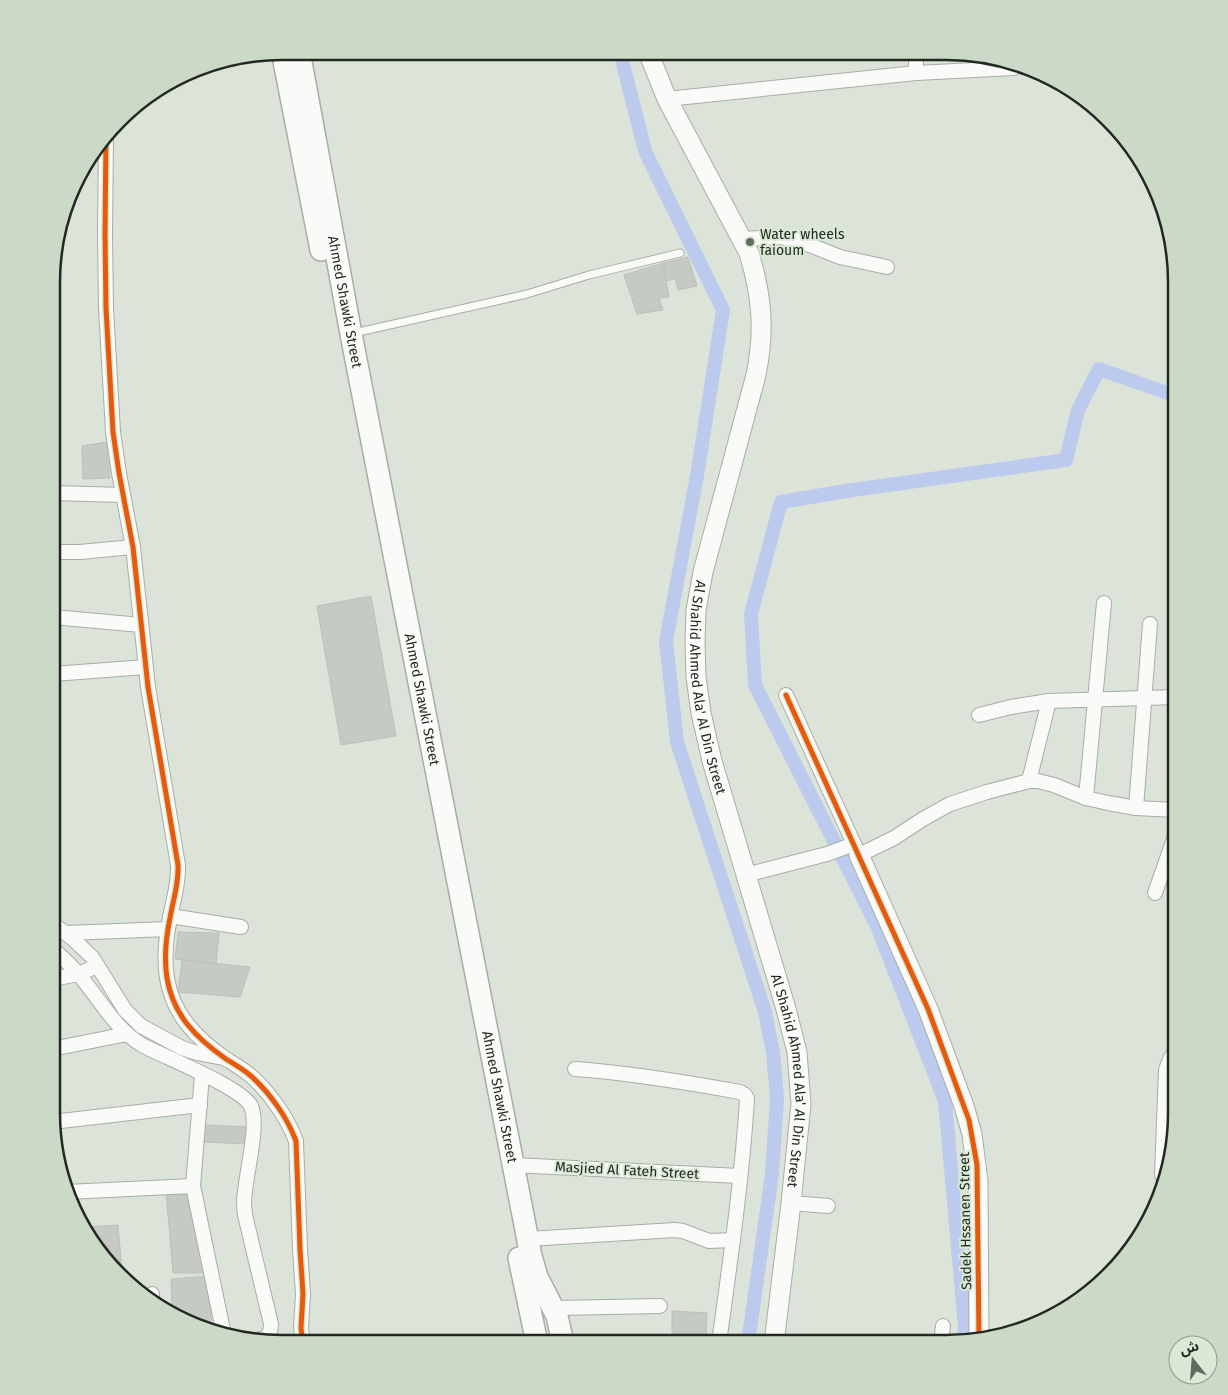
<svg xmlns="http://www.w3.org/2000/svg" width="1228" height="1395" viewBox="0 0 1228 1395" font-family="'Fira Sans','Noto Sans Arabic',sans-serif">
  <rect width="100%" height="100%" fill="#dce4da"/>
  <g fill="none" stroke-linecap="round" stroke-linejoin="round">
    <g stroke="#bccaee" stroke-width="14">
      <polyline points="620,52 645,151 723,310 697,476 666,641 677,742 765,1012 773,1052 777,1099 772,1174 748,1343"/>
      <polyline points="963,1343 965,1327 945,1101 877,926 755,685 751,614 781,502 846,491 1066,460 1078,410 1099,369 1176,396"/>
    </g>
  </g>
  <g fill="#c5cbc3" stroke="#bcc2ba">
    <polygon points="688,257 697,286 678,290 675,279 666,281 663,263"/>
    <polygon points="663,263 669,297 659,298 663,310 637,314 624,275"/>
    <polygon points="106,442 110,478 83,479 82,446"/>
    <polygon points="371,596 396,736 341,745 317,606"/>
    <polygon points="178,932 219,933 216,964 175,959"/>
    <polygon points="182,960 250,967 240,997 178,992"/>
    <polygon points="204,1125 251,1127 248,1144 202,1142"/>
    <polygon points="190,1190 207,1273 173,1273 166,1192"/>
    <polygon points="118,1225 122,1271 90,1241 83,1227"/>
    <polygon points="210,1276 211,1321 197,1322 172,1314 171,1279"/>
    <polygon points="672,1311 707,1313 706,1343 672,1343"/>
    <polygon points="296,1339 296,1343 279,1343 280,1341"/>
  </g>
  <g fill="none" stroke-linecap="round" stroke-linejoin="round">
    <defs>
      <polyline id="lane" points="354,333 527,294 589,275 680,253"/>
      <g id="street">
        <polyline points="916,73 916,53"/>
        <polyline points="667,99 916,73 1014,68"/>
        <path d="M106,137L105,234L106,308L113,432L119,473L133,547L148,687L178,865C179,884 173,900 170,918C166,937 164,959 167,978C173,1015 196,1038 226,1059C234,1064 243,1069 251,1076C270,1093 287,1117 296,1141L300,1249L303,1294L301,1328L303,1343"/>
        <polyline points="742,239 781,237 797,240 840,257 887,267"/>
        <polyline points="53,493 123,495"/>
        <polyline points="53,552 80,552 133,547"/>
        <polyline points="53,617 141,625"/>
        <polyline points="53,674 146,667"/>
        <polyline points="786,695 859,855 894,838 923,819 950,804 987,792 1029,781 1038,781 1054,785 1086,798 1108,803 1136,808 1176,810"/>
        <polyline points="979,715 1011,707 1049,701 1176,697"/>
        <polyline points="1029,781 1049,701"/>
        <polyline points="1086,798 1104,603"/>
        <polyline points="1136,808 1150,624"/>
        <polyline points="746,875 827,854 854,844"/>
        <polyline points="1155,893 1176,833"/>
        <polyline points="170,916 241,927"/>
        <polyline points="52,923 73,939 92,957 125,1010 141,1026 182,1048 197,1053 223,1058"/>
        <polyline points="67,933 168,929"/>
        <path d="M52,948C61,956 71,965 79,975C100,999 114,1028 142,1045C164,1057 241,1087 251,1106C260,1126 244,1179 244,1204L245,1215L271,1324C271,1334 267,1339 256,1340"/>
        <polyline points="52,979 79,974 97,966"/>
        <polyline points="52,1049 127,1034"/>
        <path d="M575,1069C631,1073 685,1082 740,1092L745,1095L747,1099C742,1181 730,1262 719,1343"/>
        <polyline points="202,1075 193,1186 223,1330"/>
        <polyline points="52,1122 200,1105"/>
        <polyline points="513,1165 740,1176"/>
        <polyline points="1162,1175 1166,1070 1170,1059 1176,1049"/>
        <polyline points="66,1192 193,1186"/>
        <polyline points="791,1203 828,1206"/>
        <polyline points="528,1239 675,1230 683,1231 709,1241 733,1240"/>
        <polyline points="152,1294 152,1300"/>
        <polyline points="554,1308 660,1306"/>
        <polyline points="941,1343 943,1326"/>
      </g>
      <g id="secondary">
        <path id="s1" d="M648,52L667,99L749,253C762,296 765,331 756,375L703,572L696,610L695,642L696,677L701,713L712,761L786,1009L797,1052L801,1104L791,1203L774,1343"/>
        <polyline points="859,855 928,1009 964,1106 972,1134 978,1181 979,1340"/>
      </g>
      <g id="primary">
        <polyline points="282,51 321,250"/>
        <path id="s2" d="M299,51L351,334L531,1256L537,1277L557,1316L563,1343"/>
        <polyline points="519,1258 537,1343"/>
      </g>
    </defs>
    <use href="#lane" stroke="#a7ada5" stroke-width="9"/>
    <use href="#street" stroke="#a7ada5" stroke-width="16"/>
    <use href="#secondary" stroke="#a7ada5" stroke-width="21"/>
    <use href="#primary" stroke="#a7ada5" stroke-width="24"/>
    <use href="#lane" stroke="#fafbf9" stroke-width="7"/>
    <use href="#street" stroke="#fafbf9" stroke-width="14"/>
    <use href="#secondary" stroke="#fafbf9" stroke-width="19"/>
    <use href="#primary" stroke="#fafbf9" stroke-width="21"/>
    <defs>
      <g id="cycleway">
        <path d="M106,137L105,234L106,308L113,432L119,473L133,547L148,687L178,865C179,884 173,900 170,918C166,937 164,959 167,978C173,1015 196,1038 226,1059C234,1064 243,1069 251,1076C270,1093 287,1117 296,1141L300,1249L303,1294L301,1328L303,1343"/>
        <polyline points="786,695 928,1009 969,1120 977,1165 979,1340"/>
      </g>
    </defs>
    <use href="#cycleway" stroke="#d9e9d5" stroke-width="8"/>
    <use href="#cycleway" stroke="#e8590c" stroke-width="5"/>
  </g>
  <circle fill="#646a62" stroke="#d9e9d5" stroke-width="2" cx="750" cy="242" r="5"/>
  <g text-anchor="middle" stroke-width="4" stroke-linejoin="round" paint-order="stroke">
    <g font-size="14" fill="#232921" stroke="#d9e9d5" text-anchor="start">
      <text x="760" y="239">Water wheels<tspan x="760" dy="16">faioum</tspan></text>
    </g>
    <g font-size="14" fill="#232921" stroke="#d9e9d5">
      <text dy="5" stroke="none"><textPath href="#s2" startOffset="255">Ahmed Shawki Street</textPath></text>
      <text dy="5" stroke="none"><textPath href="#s1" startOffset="670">Al Shahid Ahmed Ala' Al Din Street</textPath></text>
      <text dy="5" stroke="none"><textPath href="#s2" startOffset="660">Ahmed Shawki Street</textPath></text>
      <text dy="5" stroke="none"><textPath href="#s1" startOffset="1075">Al Shahid Ahmed Ala' Al Din Street</textPath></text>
      <text dy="5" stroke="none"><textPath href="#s2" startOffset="1065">Ahmed Shawki Street</textPath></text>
      <text transform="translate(627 1170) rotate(3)" y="5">Masjied Al Fateh Street</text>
      <text transform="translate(965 1221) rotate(-91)" y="5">Sadek Hssanen Street</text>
    </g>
  </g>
  <path d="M0 0H1228V1395H0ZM282 60H946A222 222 0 0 1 1168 282V1113A222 222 0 0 1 946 1335H282A222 222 0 0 1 60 1113V282A222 222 0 0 1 282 60Z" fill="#cadac7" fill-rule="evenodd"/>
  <path fill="none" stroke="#232921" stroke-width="2.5" d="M282 60H946A222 222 0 0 1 1168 282V1113A222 222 0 0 1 946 1335H282A222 222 0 0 1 60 1113V282A222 222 0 0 1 282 60Z"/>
  <g transform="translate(1193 1360) rotate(343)"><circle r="24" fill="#d9e9d5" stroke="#909c8d"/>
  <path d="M0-4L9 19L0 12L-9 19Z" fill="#646a62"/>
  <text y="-8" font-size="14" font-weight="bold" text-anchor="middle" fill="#232921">ش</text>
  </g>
</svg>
